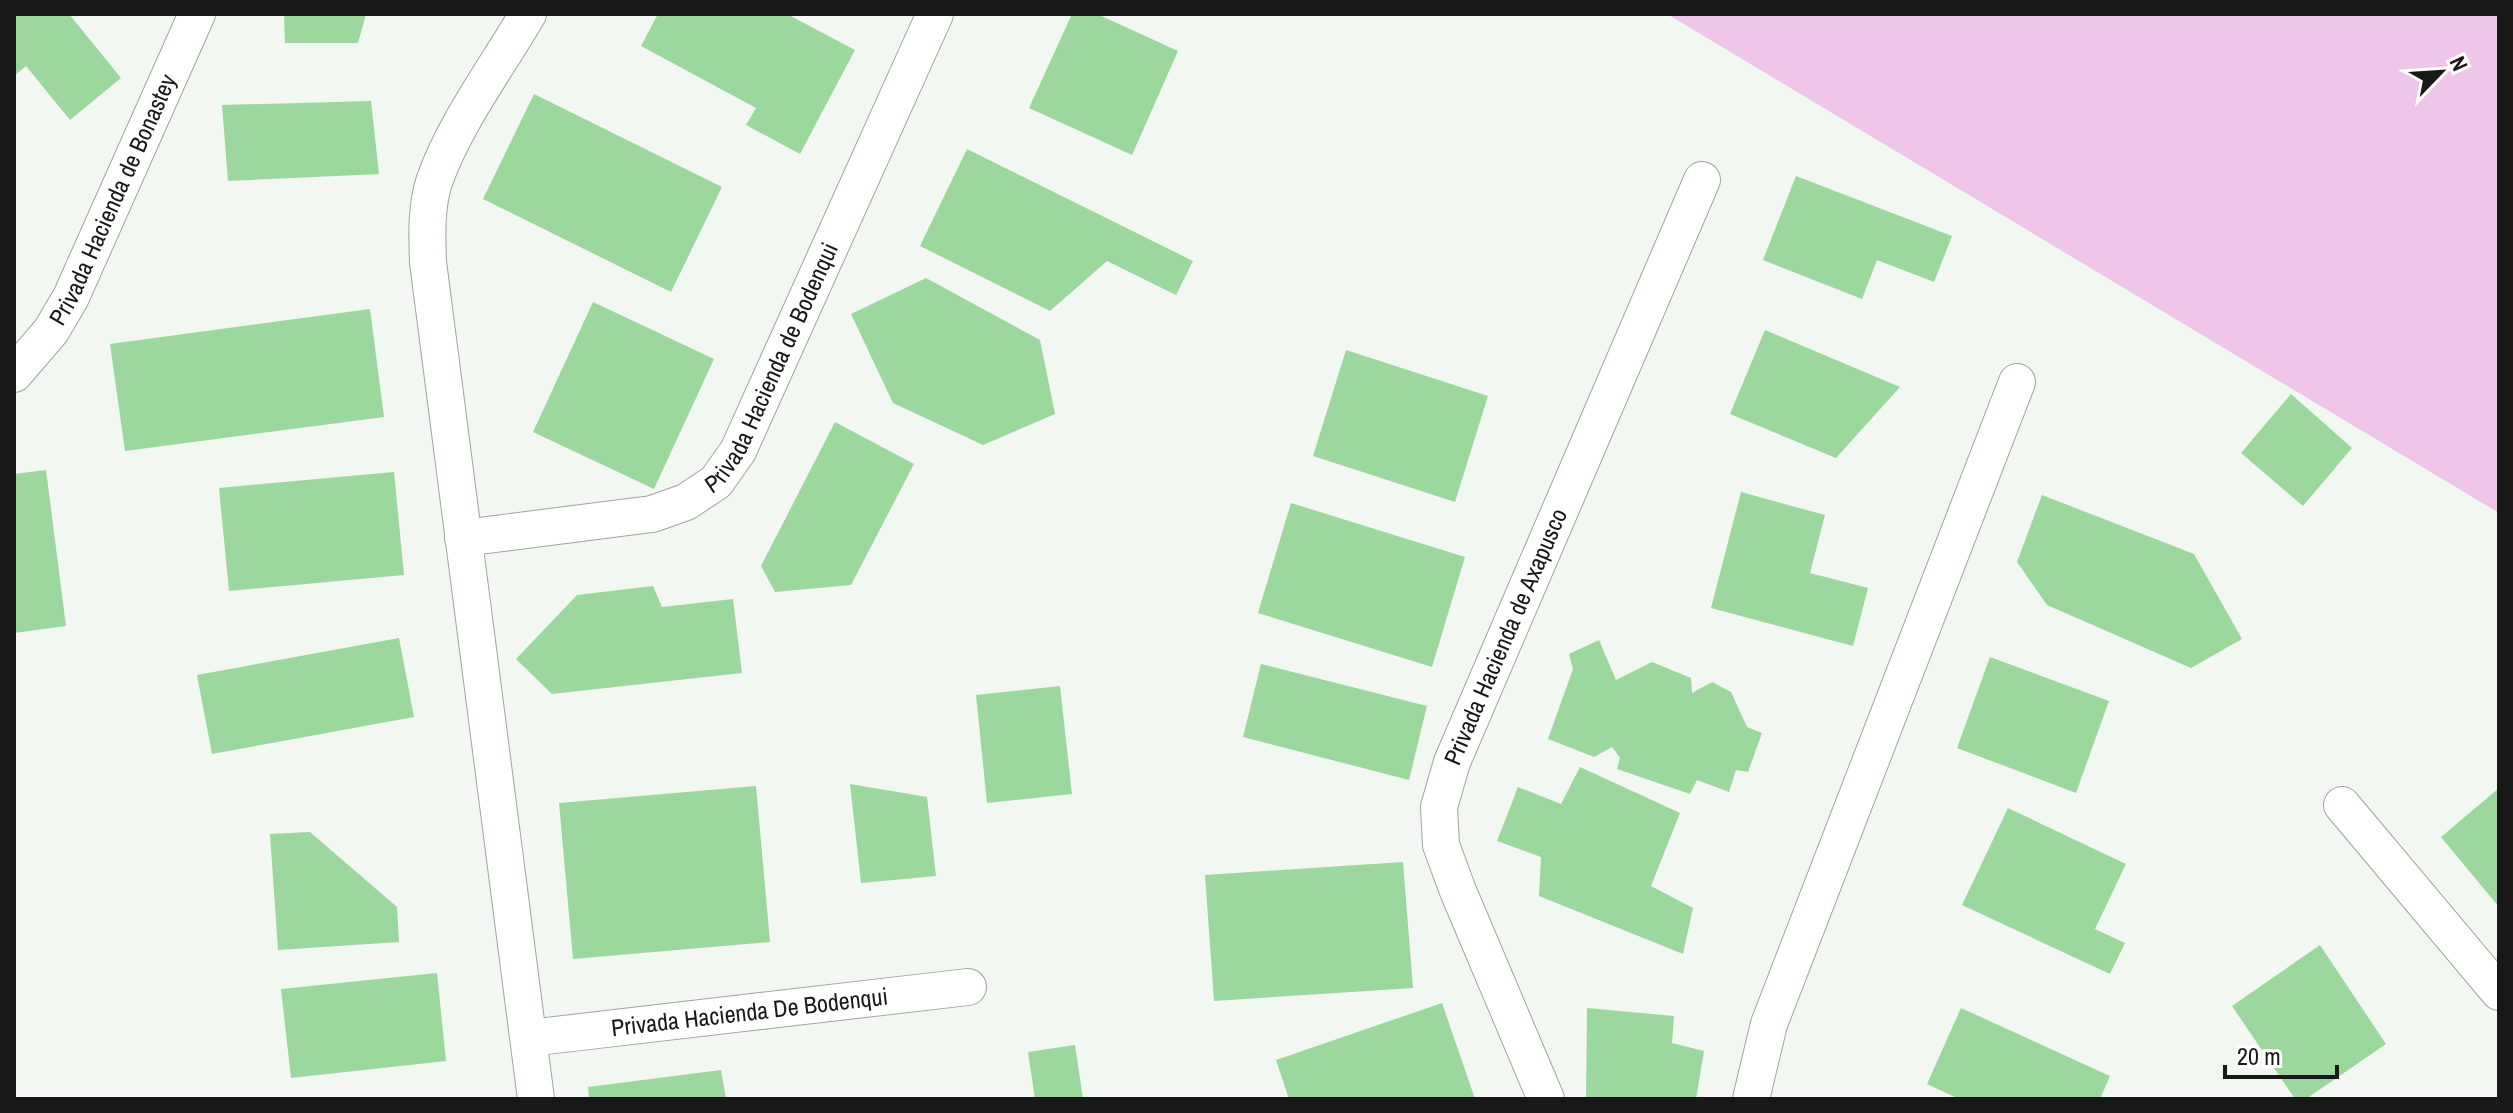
<svg xmlns="http://www.w3.org/2000/svg" width="2513" height="1113" viewBox="0 0 2513 1113" font-family="'Archivo Narrow',sans-serif">
  <rect width="100%" height="100%" fill="#f2f7f2"/>
  <polygon fill="#f0c5ea" points="1667,14 2499,14 2499,513"/>
  <g fill="#9cd79e">
    <polygon points="14,14 69,14 121,78 70,120 26,66 14,76"/>
    <polygon points="284,14 366,14 358,43 285,43"/>
    <polygon points="658,14 787,14 855,50 800,154 746,125 756,108 641,46"/>
    <polygon points="1072,14 1097,14 1178,51 1132,155 1029,108"/>
    <polygon points="534,94 722,187 671,292 483,199"/>
    <polygon points="371,101 379,174 228,181 222,105"/>
    <polygon points="967,149 1193,261 1176,295 1107,261 1050,311 920,246"/>
    <polygon points="1796,176 1952,236 1934,282 1877,260 1862,299 1763,260"/>
    <polygon points="926,278 1040,340 1055,414 983,445 893,403 851,314"/>
    <polygon points="593,302 714,359 654,489 533,432"/>
    <polygon points="370,309 384,417 125,451 110,344"/>
    <polygon points="1765,330 1900,387 1836,458 1730,414"/>
    <polygon points="1346,350 1488,396 1455,502 1313,456"/>
    <polygon points="2291,394 2352,448 2303,506 2241,453"/>
    <polygon points="835,422 914,464 851,585 775,592 761,566"/>
    <polygon points="46,470 66,626 14,633 14,474"/>
    <polygon points="394,472 404,575 229,591 219,488"/>
    <polygon points="1741,492 1825,515 1810,573 1868,588 1853,646 1711,608"/>
    <polygon points="2042,495 2194,554 2242,639 2191,668 2047,605 2017,562"/>
    <polygon points="1291,503 1465,557 1432,667 1258,613"/>
    <polygon points="653,586 662,607 733,599 742,673 552,694 516,659 577,595"/>
    <polygon points="399,638 414,717 212,754 197,675"/>
    <polygon points="1599,640 1616,680 1652,662 1691,678 1692,693 1712,682 1731,692 1747,727 1762,733 1748,772 1736,770 1729,792 1697,780 1690,794 1617,769 1620,758 1612,747 1594,757 1548,739 1573,669 1569,654"/>
    <polygon points="1990,657 2109,701 2076,793 1957,748"/>
    <polygon points="1261,664 1427,706 1409,780 1243,737"/>
    <polygon points="1060,686 1072,794 987,803 976,695"/>
    <polygon points="1580,767 1680,813 1651,886 1693,908 1683,954 1539,896 1541,857 1497,841 1518,787 1561,804"/>
    <polygon points="850,784 927,797 936,876 861,883"/>
    <polygon points="756,786 770,942 573,959 559,803"/>
    <polygon points="2499,788 2499,907 2441,837"/>
    <polygon points="2008,808 2126,864 2095,929 2125,943 2110,974 1962,905"/>
    <polygon points="310,832 397,907 399,942 278,950 270,834"/>
    <polygon points="1403,862 1413,988 1214,1001 1205,875"/>
    <polygon points="2320,945 2386,1044 2306,1099 2295,1099 2232,1006"/>
    <polygon points="437,973 446,1061 291,1078 281,989"/>
    <polygon points="1442,1003 1475,1099 1289,1099 1276,1060"/>
    <polygon points="1587,1008 1674,1016 1672,1043 1704,1051 1696,1099 1586,1099"/>
    <polygon points="1961,1008 2110,1076 2100,1099 1959,1099 1927,1084"/>
    <polygon points="1075,1045 1083,1099 1035,1099 1028,1052"/>
    <polygon points="721,1070 726,1099 589,1099 588,1087"/>
  </g>
  <g fill="none" stroke-linecap="round" stroke-linejoin="round">
    <defs>
      <g id="minor">
        <path d="M528,14C497,67 454,124 434,182C426,208 427,235 428,262L536,1099"/>
        <path id="s1" d="M14,374L51,331L71,297L197,14"/>
        <path id="s2" d="M463,538L652,514L686,502L716,482L738,451L935,14"/>
        <polyline points="2342,805 2499,992"/>
        <path id="s3" d="M529,1038L968,987"/>
        <path id="s4" d="M1546,1099L1458,891L1441,845L1439,807L1452,762L1702,180"/>
        <polyline points="1751,1099 1769,1024 2017,382"/>
      </g>
    </defs>
    <use href="#minor" stroke="#9fa49f" stroke-width="38"/>
    <use href="#minor" stroke="#fff" stroke-width="36"/>
  </g>
  <g text-anchor="middle" stroke-width="6" stroke-linejoin="round" paint-order="stroke">
    <g font-size="24" fill="#171817" stroke="#fff">
      <text dy="8" stroke="none"><textPath href="#s1" startOffset="202">Privada Hacienda de Bonastey</textPath></text>
      <text dy="8" stroke="none"><textPath href="#s2" startOffset="390">Privada Hacienda de Bodenqui</textPath></text>
      <text dy="8" stroke="none"><textPath href="#s4" startOffset="496">Privada Hacienda de Axapusco</textPath></text>
      <text dy="8" stroke="none"><textPath href="#s3" startOffset="222">Privada Hacienda De Bodenqui</textPath></text>
    </g>
  </g>
  <rect width="2513" height="1113" fill="none" stroke="#171817" stroke-width="32"/>
  <g transform="translate(2441 72) rotate(65)" stroke="#ffffff" stroke-width="6" paint-order="stroke">
  <path d="M0-6L14 30L0 20L-14 30Z" fill="#171817"/>
  <text y="-12" font-size="22" font-weight="bold" text-anchor="middle" fill="#171817">N</text>
  </g>
  <path d="M2225 1065v12h112v-12" fill="none" stroke="#171817" stroke-width="4"/>
  <text x="2237" y="1065" font-size="24" fill="#171817" stroke="#ffffff" stroke-width="6" paint-order="stroke">20 m</text>
</svg>
